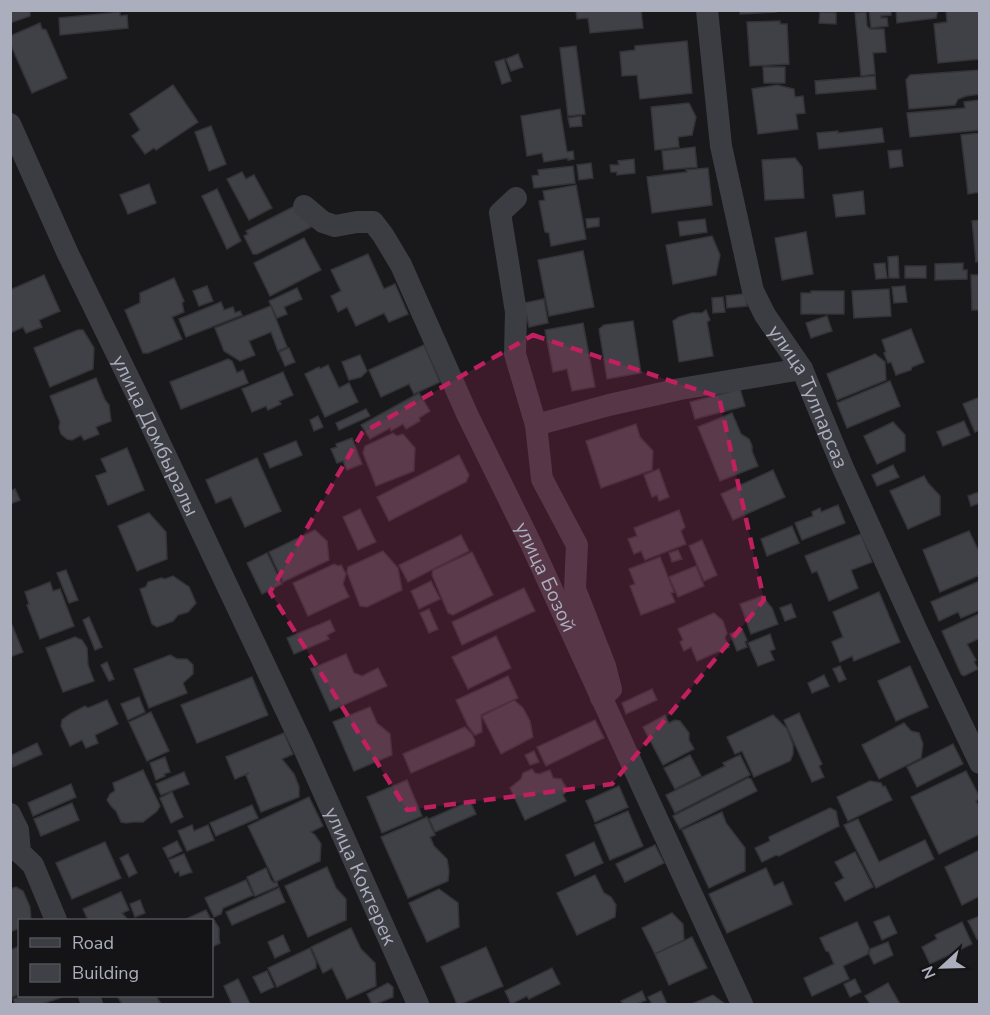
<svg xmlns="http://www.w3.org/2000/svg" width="990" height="1015" viewBox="0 0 990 1015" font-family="'Nunito Sans',sans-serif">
  <rect width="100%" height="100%" fill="#19191c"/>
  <g fill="#404146" stroke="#343338" stroke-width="1.5">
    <polygon points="10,10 30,10 30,16 10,23"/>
    <polygon points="576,10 641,10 643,28 590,33 588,18 577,19"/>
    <polygon points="740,10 776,10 776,12 740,14"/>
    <polygon points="869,10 891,10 891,15 881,16 881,18 887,18 888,26 871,28"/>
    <polygon points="896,10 938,10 936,18 897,23"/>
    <polygon points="946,10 980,10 980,59 938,63 934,24 947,22"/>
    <polygon points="120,12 120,16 127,15 128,28 60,35 59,18"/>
    <polygon points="820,12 836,13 836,24 819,23"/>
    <polygon points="866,12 867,26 870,29 884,29 886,52 873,53 875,74 861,76 855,13"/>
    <polygon points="780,21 780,24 787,24 789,64 750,66 747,22"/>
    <polygon points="40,23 42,29 46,30 67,78 32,93 10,43 10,36"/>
    <polygon points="687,41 692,93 640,99 637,75 622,76 620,52 635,50 635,46"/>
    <polygon points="576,46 585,114 568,116 560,48"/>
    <polygon points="518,54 523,67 511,71 506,59"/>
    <polygon points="504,59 511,81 502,84 495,62"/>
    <polygon points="763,67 785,67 785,83 764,83"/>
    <polygon points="980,70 980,94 966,96 958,99 955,105 909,109 906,80 910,75"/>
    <polygon points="875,76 876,89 816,94 815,81"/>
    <polygon points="173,85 198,122 156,150 154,148 145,154 132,136 140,130 130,114"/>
    <polygon points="777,85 794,89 795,97 803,96 805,113 796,114 798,129 758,134 752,89"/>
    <polygon points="980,100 980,130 910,137 907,113 965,108 964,102"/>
    <polygon points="689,103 696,117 692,135 678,137 679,147 655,150 651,107"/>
    <polygon points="560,109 567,152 573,151 574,159 568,160 568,158 544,162 542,153 527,156 521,116"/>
    <polygon points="581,116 582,126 570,127 568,118"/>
    <polygon points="211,126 226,164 209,171 195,132"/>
    <polygon points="882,128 884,142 819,149 817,133 838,131 838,133"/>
    <polygon points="980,133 980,192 968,194 961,135"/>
    <polygon points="695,147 697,167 664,170 662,151"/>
    <polygon points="901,150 903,166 890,168 888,151"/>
    <polygon points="795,158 802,167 804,198 765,200 762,160"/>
    <polygon points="634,159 635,173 617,175 617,172 611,172 610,165 619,165 618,161"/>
    <polygon points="591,163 593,178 579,180 577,165"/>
    <polygon points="573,166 575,183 534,188 532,176 539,175 538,170"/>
    <polygon points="708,168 712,205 652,213 647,177 687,172 686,170"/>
    <polygon points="242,172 246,179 254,175 272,208 249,220 227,179"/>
    <polygon points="149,184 156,203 128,214 120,195"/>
    <polygon points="576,185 586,239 551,246 549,233 545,232 539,201 545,200 543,191"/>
    <polygon points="217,189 241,241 227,249 202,196"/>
    <polygon points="863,191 865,214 836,217 833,195"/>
    <polygon points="293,207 313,226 257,254 253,254 244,236 248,234 246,231"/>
    <polygon points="599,218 599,226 587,228 586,219"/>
    <polygon points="705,219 707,232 680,236 678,222"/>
    <polygon points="980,220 980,261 976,262 972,221"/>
    <polygon points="806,232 813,274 782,280 775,238"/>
    <polygon points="712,236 720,255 716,275 673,284 666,245"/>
    <polygon points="304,238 321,270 270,296 254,263"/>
    <polygon points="583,251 594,307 549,316 538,260"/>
    <polygon points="368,254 384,289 395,284 408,314 389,322 384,313 356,326 347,307 338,312 331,296 341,291 331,270"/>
    <polygon points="898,256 899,278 889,278 888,257"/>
    <polygon points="885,263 887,278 876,279 874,264"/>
    <polygon points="963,263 963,270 967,270 967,279 935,280 935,264"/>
    <rect x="905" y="266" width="21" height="12"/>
    <polygon points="44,275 60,311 39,320 42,327 26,333 23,327 10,333 10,290"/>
    <polygon points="971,275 980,275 980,310 972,310"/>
    <polygon points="174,278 184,301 182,303 184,312 172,317 182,339 148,353 143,353 125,310 140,303 140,293"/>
    <polygon points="207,286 213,301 199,306 193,291"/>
    <polygon points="905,286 907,302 894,303 892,287"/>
    <polygon points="297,288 302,299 284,307 287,314 277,318 269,301"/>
    <polygon points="889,289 891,316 854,318 852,291"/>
    <polygon points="811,291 844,291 844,314 801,314 801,293 811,293"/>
    <polygon points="743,294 746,299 747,306 727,308 726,296"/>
    <polygon points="723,297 725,312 713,313 712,298"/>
    <polygon points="544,299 548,323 529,327 524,303"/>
    <polygon points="221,302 224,310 233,307 235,313 240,311 242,315 186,337 179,319"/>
    <polygon points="271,306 287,347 278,351 271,332 249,341 255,355 240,361 224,351 215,328"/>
    <polygon points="706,310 710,320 707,322 713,356 679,362 673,321 679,317 692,313 702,313"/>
    <polygon points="827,316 832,331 811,338 806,323"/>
    <polygon points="633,321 641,373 607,379 599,329 604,325"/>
    <polygon points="583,323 595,387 572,391 567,369 553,372 545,330"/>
    <polygon points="911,329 924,362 912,367 911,370 896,375 891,362 888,363 884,353 886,352 882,340"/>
    <polygon points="78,330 83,330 94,348 93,369 50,387 34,348"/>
    <polygon points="424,345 440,382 414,394 409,384 381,397 369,370"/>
    <polygon points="289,348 295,362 285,366 279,352"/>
    <polygon points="875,354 885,362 886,380 837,400 827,374"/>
    <polygon points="360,355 367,371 361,377 349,380 342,362"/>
    <polygon points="228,359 232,361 237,373 243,370 248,383 181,409 170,382"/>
    <polygon points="328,365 339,388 349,383 358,402 325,417 305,374 319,367 320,369"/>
    <polygon points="283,372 293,395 279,401 281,404 268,410 266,406 252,412 242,389"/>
    <polygon points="96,378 105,400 109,405 111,421 96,427 99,434 84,440 81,435 72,440 67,439 61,434 59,428 60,422 50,396"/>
    <polygon points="890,381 900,406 847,428 837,403"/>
    <polygon points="740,389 745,406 695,419 690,402"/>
    <polygon points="419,393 430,411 419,418 420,421 406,429 403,424 391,431 390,428 370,439 361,425"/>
    <polygon points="980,397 980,430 975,432 963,404"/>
    <polygon points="366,409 370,416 339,430 336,423"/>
    <polygon points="732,413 741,434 749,439 752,446 752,451 758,466 720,481 698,427"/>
    <polygon points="318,416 323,427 314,431 310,420"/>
    <polygon points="964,421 970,435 943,446 937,432"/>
    <polygon points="893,422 905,435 905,451 877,464 864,436"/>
    <polygon points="636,424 640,437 653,451 652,470 601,488 586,441"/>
    <polygon points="393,433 397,436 403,434 415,448 414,471 376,486 363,453 365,446"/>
    <polygon points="352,438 362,464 347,470 343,461 337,463 331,449 337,447 336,444"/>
    <polygon points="296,441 302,455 270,468 264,454"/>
    <polygon points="127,448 144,490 108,505 96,476 107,472 101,459"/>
    <polygon points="459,455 469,475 466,482 389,521 377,497"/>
    <polygon points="257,458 281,511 245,527 231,497 216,503 206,480"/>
    <polygon points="893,465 899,477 877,486 872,475"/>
    <polygon points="659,469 669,497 659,501 657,495 652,497 644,475"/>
    <polygon points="773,470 785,497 733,520 721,494"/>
    <polygon points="924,476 928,483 940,496 940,515 908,529 890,491"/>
    <polygon points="15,489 20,500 10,504 10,491"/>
    <polygon points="979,492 980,503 971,506 968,496"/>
    <polygon points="838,505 845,523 802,540 795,523 813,516 812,512 820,508 821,512"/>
    <polygon points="360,509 376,542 358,550 343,517"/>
    <polygon points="679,510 685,527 681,531 686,544 645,560 641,551 634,554 628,539 637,536 634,528"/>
    <polygon points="149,513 166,532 167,559 137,571 118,526"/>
    <polygon points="792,526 799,543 767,556 761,539"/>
    <polygon points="315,530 327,541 329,560 283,582 269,552"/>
    <polygon points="969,531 980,554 980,575 940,592 923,550"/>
    <polygon points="861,534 872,562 851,570 858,588 829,601 817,571 812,573 805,556"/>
    <polygon points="461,535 469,551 408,582 399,565"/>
    <polygon points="702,540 717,575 704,581 689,546"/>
    <polygon points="678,550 682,559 672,562 669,553"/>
    <polygon points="383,551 398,568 402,590 367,607 360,606 347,572 348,567"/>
    <polygon points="472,552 493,595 453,615 448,613 432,575 433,570"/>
    <polygon points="267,553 282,584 262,594 247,563"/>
    <polygon points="660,557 674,592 671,593 675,602 641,615 630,586 635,584 629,569"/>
    <polygon points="334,564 338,566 341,565 346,574 343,584 349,597 308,616 293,583"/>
    <polygon points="696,566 704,586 678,597 669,577"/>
    <polygon points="66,570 78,600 69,603 57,573"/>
    <polygon points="173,576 189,587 196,603 188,612 178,615 173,621 157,627 152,624 140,589 146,587 148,582 161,578 165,579"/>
    <polygon points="431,581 440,599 419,609 411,591"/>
    <polygon points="980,581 980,610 961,618 958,612 939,621 931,602"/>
    <polygon points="50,582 53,591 60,589 74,626 40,639 27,605 29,604 25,592"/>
    <polygon points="524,588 535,611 462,645 452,622"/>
    <polygon points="879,592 900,642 854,661 852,656 840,662 832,642 843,637 833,612"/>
    <polygon points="762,596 772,608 778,624 751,634 740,604"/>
    <polygon points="791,604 796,617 785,621 780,608"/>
    <polygon points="429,609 438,629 429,633 420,613"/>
    <polygon points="714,613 723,621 727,633 725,638 729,647 697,661 691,647 684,651 680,642 683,640 678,629"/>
    <polygon points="979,614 980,638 967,644 976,660 974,662 978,669 964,676 961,674 942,631"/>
    <polygon points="89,617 102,647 95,650 83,620"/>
    <polygon points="10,620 23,652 10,657"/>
    <polygon points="330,620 335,631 327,635 329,639 294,654 287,638"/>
    <polygon points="742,629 747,640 745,642 747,647 737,651 730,634"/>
    <polygon points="770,634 775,649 770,651 774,660 758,666 748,643"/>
    <polygon points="496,636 511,668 468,689 452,657"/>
    <polygon points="75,637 82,640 87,648 88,665 94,681 63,692 46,648"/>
    <polygon points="346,654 354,673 362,676 378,668 387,686 330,711 311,669"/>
    <polygon points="170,655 177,659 187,659 193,665 193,674 183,683 187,693 149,708 134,669"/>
    <polygon points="107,662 114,679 109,681 101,665"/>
    <polygon points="840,666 846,679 839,682 833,669"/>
    <polygon points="910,666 928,707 896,721 878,681"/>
    <polygon points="824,675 829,686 812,693 808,683"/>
    <polygon points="508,676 518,698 481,715 482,732 475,735 468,726 456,700"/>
    <polygon points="252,677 268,715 197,743 181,705"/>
    <polygon points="652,689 657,700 626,714 622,703"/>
    <polygon points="139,697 145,712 128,720 121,704"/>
    <polygon points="107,700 118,724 95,735 98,743 86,748 82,740 70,746 61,726 62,720 70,714 85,706 88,708"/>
    <polygon points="514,700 523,708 530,721 533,737 501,754 482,716"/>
    <polygon points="370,707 377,723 390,734 392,755 354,771 333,722"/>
    <polygon points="151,712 169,751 147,761 129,722"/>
    <polygon points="799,713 822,764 819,766 824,777 812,782 784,720"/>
    <polygon points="665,715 669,723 675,720 680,721 689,733 689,740 694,749 663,765 643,727"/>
    <polygon points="773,715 787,729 793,745 793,754 790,761 754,777 742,751 735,754 727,737"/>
    <polygon points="595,720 604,738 546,766 537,747"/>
    <polygon points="904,723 911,731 919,733 923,744 921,758 879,779 862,745"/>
    <polygon points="465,727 472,734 475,741 474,746 411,773 403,754"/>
    <polygon points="284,733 293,754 282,759 294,774 299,787 299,797 261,812 246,775 249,773 235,779 226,757"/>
    <polygon points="37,743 42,754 13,767 10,762 10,756"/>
    <polygon points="953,744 963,764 917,787 907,767"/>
    <polygon points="534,751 539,762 530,765 525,755"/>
    <polygon points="690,755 701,776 675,789 664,768"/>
    <polygon points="740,755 750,775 675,813 666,795 725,766 723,763"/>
    <polygon points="165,757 170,772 164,774 165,776 156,780 150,763"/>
    <polygon points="532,769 535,773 539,774 550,770 553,778 561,779 566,787 566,792 563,795 566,801 525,820 510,788 521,779 523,773"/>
    <polygon points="143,770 160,806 157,811 143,822 134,822 126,823 121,822 116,811 111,806 107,800 110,794 115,791 113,783"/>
    <polygon points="966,771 980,798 976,801 980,809 980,834 939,854 911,797"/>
    <polygon points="184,772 189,784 161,795 156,784"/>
    <polygon points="748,778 751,779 757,791 680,829 673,816"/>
    <polygon points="407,780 422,816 382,833 367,797"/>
    <polygon points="870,781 881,783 883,787 885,786 892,800 848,821 837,797"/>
    <polygon points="71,784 76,797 33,816 28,803"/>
    <polygon points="619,786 628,807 595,822 586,801"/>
    <polygon points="172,792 183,817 171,823 160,798"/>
    <polygon points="309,797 323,826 311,832 315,835 321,844 320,861 275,882 248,826"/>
    <polygon points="470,801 476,814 435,832 429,819"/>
    <polygon points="72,803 79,820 41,836 34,819"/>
    <polygon points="252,805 258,818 216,836 210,823"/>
    <polygon points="830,808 836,811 839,826 779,856 776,855 762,862 755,848 770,841 769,837"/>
    <polygon points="628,811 643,846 610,860 595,825"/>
    <polygon points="722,812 726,823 745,848 745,871 709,888 682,830"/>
    <polygon points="427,817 435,835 430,837 434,846 447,859 449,871 448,881 408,898 381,837"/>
    <polygon points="858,819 879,862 925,840 934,859 876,888 844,825"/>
    <polygon points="192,825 194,831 208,825 214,840 187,851 178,831"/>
    <polygon points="177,841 182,851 168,858 163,848"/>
    <polygon points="105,842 121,878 72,899 56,863"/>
    <polygon points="594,842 603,863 575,876 566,855"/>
    <polygon points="655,845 664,863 625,882 616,864"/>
    <polygon points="980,850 980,896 962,905 945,867"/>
    <polygon points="855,852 873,887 845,901 835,883 844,878 835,862"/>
    <polygon points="128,854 137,873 129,877 120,858"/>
    <polygon points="184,854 192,872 180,876 179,871 175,873 169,860"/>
    <polygon points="327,867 336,888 346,899 346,920 308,937 285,886"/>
    <polygon points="266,868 271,880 274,883 277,882 278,886 255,896 247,877"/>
    <polygon points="766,868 774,886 783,882 792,904 727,933 709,894"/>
    <polygon points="595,875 604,893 611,897 616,905 615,917 577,935 557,893"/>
    <polygon points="246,880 253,895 223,908 221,914 214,917 205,898"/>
    <polygon points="16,887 23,891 30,907 31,920 20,920 20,928 10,932 10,889"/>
    <polygon points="279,888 285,902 232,925 226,912"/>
    <polygon points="439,889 458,903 459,927 427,942 409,903"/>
    <polygon points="121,892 129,910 122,913 128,920 88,920 83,909"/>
    <polygon points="140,900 145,913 135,917 130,904"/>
    <polygon points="206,910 211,920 214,920 219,928 219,939 220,943 212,947 212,920 184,920"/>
    <polygon points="672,913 683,924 684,940 655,954 642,928"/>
    <polygon points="889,916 897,933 882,940 874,922"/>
    <polygon points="980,916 980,938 977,939 968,921"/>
    <polygon points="857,922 869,948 868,954 843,966 849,979 812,996 804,978 834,964 829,952 826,951 820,938"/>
    <polygon points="962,922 972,944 930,964 922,947 937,939 935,935"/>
    <polygon points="351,928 361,949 375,963 376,986 347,999 332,968 323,973 311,947"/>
    <polygon points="283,935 290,951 275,958 268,942"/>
    <polygon points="692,937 707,968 669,985 655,954"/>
    <polygon points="888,942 893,955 874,964 869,954 870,949"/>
    <polygon points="20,946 20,994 10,998 10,950"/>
    <polygon points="486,947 503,986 461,1004 457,1004 441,967"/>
    <polygon points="310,948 316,962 316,968 277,987 268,968"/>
    <polygon points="552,968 560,984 529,999 527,996 511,1004 505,991"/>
    <polygon points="267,971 274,987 261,993 253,977"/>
    <polygon points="238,979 250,1004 232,1004 224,986"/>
    <polygon points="855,979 861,992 850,997 844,984"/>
    <polygon points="388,983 393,987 393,997 376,1004 372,1004 367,994"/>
    <polygon points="888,983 900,1004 870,1004 865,996"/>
    <polygon points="642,991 646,1000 637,1004 623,1004 621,1001"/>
    <polygon points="661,991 667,1004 652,1004 648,997"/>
    <polygon points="713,995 725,1004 692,1004"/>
    <polygon points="23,996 65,996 42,1004 15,1004 13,999"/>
    <polygon points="117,996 156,996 161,1004 122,1004"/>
  </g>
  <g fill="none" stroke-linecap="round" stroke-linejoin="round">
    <g stroke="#3c3c43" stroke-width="22">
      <path id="s1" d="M707,10L721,146L753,291L765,315L802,369L843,468L917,631L980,763"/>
      <path id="s2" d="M10,124L68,254L136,393L303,746L418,1004"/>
      <polyline points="516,198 500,213 516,312 515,354 536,425 542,479 577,545 575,589 605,666 611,689 601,698"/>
      <path id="s3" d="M304,206L323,222L335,226L357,222H373L383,235L401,265L468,416L532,546L742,1004"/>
      <polyline points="536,425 609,405 680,389 802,369"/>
      <polyline points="10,814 18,830 20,853"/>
      <polyline points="10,843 33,865 56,920"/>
      <polyline points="89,996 92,1004"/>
    </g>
  </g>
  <path fill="#c12060" fill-opacity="0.2" stroke="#c12060" stroke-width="4.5" stroke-dasharray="12 8" stroke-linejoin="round" d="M533,335L719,397L764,600L612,784L407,810L270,592L362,433Z"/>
  <g text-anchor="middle" stroke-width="6" stroke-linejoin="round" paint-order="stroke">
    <g font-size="20" fill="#abaebc" stroke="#141417">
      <text dy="7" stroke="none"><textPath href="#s1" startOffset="405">улица Тулпарсаз</textPath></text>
      <text dy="7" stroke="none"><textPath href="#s2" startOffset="344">улица Домбыралы</textPath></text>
      <text dy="7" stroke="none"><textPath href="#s3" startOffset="471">улица Бозой</textPath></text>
      <text dy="7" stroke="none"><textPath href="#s2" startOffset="830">улица Коктерек</textPath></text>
    </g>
  </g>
  <rect width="990" height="1015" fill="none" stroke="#abaebc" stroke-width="24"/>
  <rect x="18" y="919" width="195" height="78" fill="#141417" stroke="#505259" stroke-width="1.5"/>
  <rect x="30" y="938" width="30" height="9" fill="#3c3c43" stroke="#505259" stroke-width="1.5"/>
  <text x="72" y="949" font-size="18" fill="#abaebc">Road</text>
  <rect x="30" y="964" width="30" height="18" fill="#404146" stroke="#505259" stroke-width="1.5"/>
  <text x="72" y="979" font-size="18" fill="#abaebc">Building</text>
  <g transform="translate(942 967) rotate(248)" stroke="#141417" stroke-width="4.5" paint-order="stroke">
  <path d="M0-4.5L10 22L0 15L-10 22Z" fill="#abaebc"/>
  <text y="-9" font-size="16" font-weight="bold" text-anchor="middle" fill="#abaebc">N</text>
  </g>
</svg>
